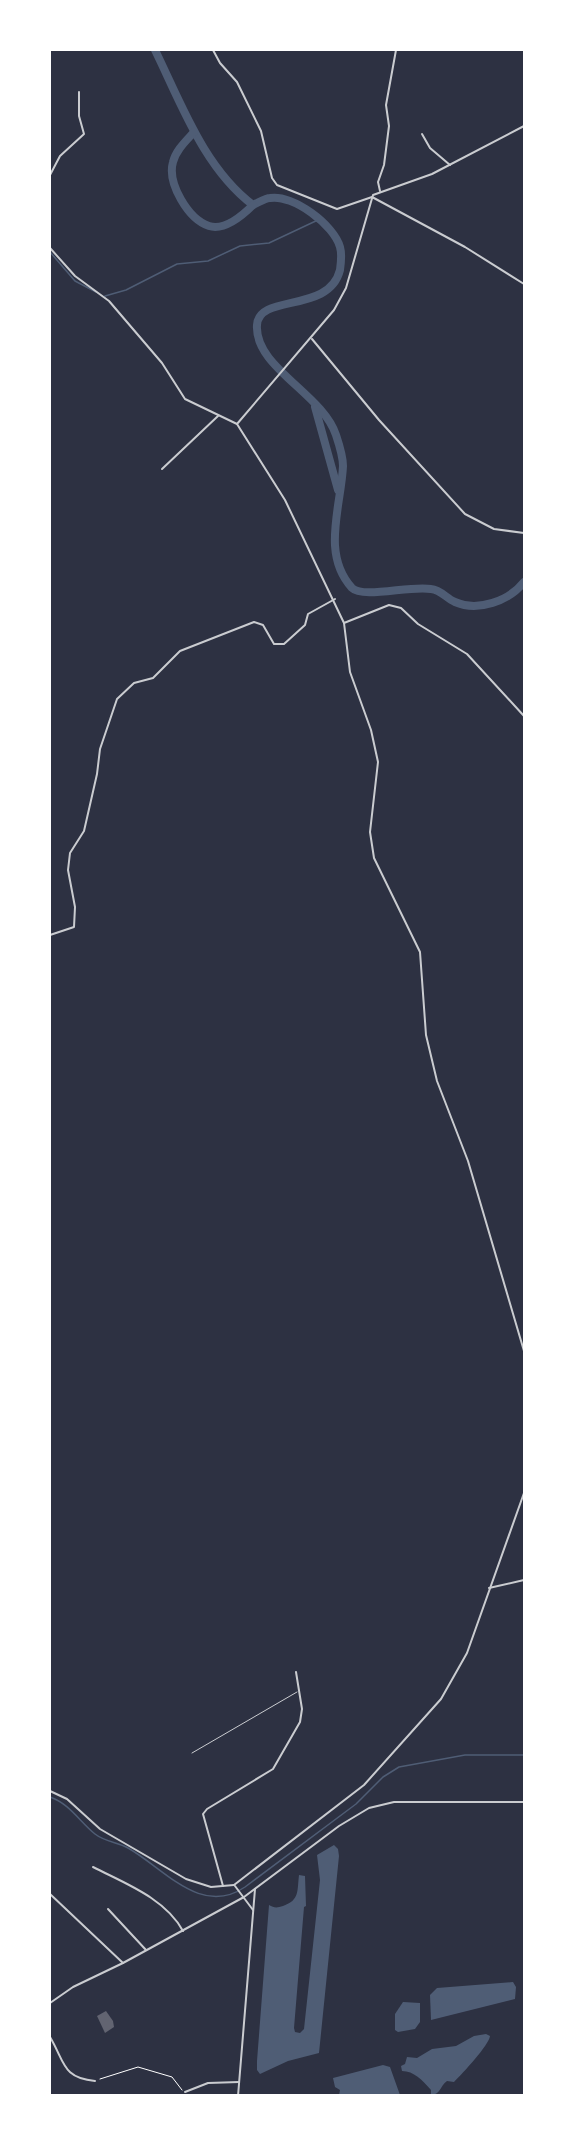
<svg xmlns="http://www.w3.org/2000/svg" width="574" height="2145" viewBox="0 0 574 2145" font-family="'Noto Sans',sans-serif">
  <rect width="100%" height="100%" fill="#2d3142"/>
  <g fill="#4f5d75">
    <path d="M334,1845L338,1849L339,1856L319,2053L288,2061L260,2074L257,2070V2061L269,1905C274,1908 277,1908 283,1906C300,1900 297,1891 299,1875L305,1876L306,1906L304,1907L294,2028L295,2032L300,2033L304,2029L320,1880L317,1855Z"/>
    <polygon points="513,1982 516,1987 515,1999 431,2020 430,1995 437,1988"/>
    <polygon points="403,2002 420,2003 420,2022 415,2029 398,2032 395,2030 395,2014"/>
    <path d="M486,2034L490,2036C489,2045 463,2073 454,2082L447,2081C440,2086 440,2095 431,2095V2090C422,2080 414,2071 402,2071L401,2066L405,2064L407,2057L417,2058L432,2049L456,2046L474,2036Z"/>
    <polygon points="383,2065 390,2067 400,2095 339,2095 340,2090 335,2087 333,2078"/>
  </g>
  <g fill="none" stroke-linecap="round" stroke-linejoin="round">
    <g stroke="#4f5d75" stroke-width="1.5">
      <polyline points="50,252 75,281 96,292"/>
      <polyline points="105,296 126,290 177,264 208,261 240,246 269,243 320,219"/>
      <path d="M50,1797C70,1804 79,1821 95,1834C105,1842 118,1842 128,1848C165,1869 201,1917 245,1887L356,1804L383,1777L399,1767L465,1755H524"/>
    </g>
    <g stroke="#4f5d75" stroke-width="8">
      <path d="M155,50C181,103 204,168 253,205C258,203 265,198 270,198C293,194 334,225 340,247C342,254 341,263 340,270C329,314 259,293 257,325C254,367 323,394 336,435C339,444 343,457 343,466C341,507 321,554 352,588C363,599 411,585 431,589C441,590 446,598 455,602C478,612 509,601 524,582"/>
      <path d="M194,132C186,141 176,150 173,162C167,183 188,219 209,226C225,231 243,215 253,205"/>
      <polyline points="315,407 338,490"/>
    </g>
  </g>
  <polygon fill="#626471" points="106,2011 113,2021 114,2027 105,2033 97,2016"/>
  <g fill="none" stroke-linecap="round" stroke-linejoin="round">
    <polyline stroke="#fff" stroke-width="1" points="100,2079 138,2067 172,2077 182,2090"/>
    <polyline stroke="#caccd0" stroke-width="1" points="192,1753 297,1692"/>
    <g stroke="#caccd0" stroke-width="2">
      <polyline points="213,50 220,63 237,82 261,131 272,178 277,185 337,209 372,197 465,247 524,284"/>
      <polyline points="422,134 430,148 450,165"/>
      <polyline points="50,175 60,156 84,134 79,116 79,92"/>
      <polyline points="380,191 378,182 384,165 389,126 386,105 396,50"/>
      <polyline points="50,248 75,276 109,301 162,363 185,399 237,424"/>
      <polyline points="312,339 379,420 465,514 494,529 524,533"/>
      <polyline points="162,469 218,416"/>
      <polyline points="344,623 389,605 401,608 418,624 467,654 524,716"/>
      <polyline points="50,935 74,927 75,907 68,870 70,853 84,831 97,774 100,749 117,699 134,683 153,678 180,651 254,622 263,625 274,644 284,644 305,625 308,614 335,599"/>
      <polyline points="489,1588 524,1580"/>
      <path d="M93,1867C124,1883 165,1898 183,1931"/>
      <polyline points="223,1886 203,1814 207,1809 273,1769 300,1722 302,1709 296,1672"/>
      <polyline points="50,1894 123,1963"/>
      <polyline points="108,1909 146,1950"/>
      <path d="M50,2037C65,2062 62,2078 95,2081"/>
      <polyline points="185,2092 208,2083 239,2082"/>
    </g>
    <g stroke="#caccd0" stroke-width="2">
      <polyline points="524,126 432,174 373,195 346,288 334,310 237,424 285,500 344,623 350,672 371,730 378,762 370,832 374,858 420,952 426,1035 437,1081 468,1161 524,1351"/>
      <polyline points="50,1791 67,1799 100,1829 186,1879 211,1887 234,1885"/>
      <polyline points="234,1885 364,1785 441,1699 467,1653 524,1493"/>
      <polyline points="235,1886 253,1910"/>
      <polyline points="50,2003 73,1987 123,1963 244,1897 339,1826 369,1808 394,1802 524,1802"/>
      <polyline points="238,2096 255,1889"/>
    </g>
  </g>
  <rect width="574" height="2145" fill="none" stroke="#ffffff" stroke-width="102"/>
</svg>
